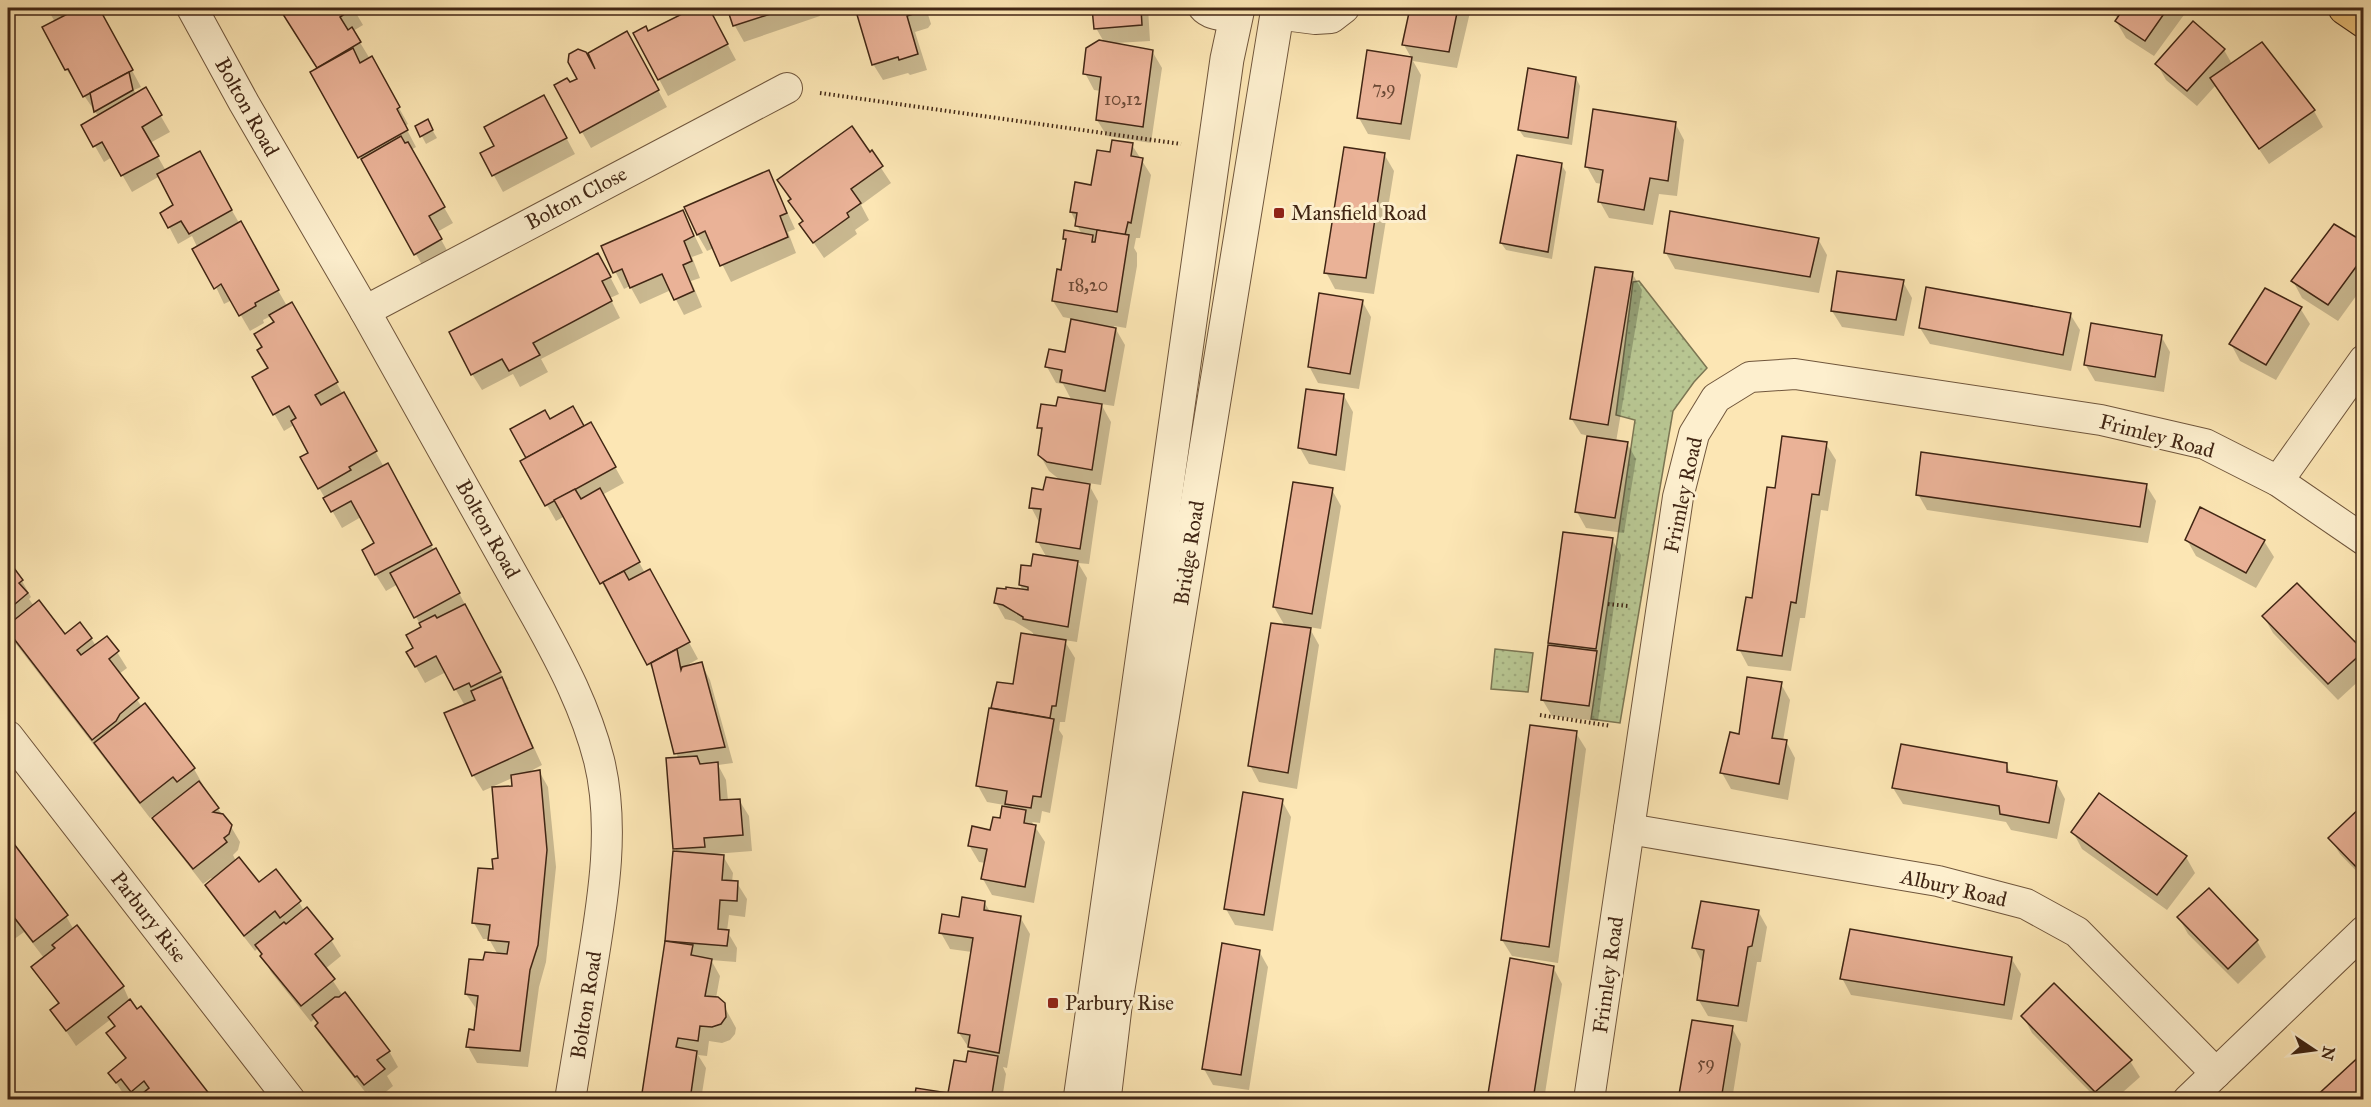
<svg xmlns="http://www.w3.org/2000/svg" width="2371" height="1107" viewBox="0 0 2371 1107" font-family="'IM FELL Great Primer',serif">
  <defs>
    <pattern id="grass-dots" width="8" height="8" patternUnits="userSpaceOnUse" patternTransform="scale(1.5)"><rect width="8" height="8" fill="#b8c692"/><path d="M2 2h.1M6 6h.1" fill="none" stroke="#9faa7d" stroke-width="1.8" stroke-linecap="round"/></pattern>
  </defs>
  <rect width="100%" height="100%" fill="#fce6b4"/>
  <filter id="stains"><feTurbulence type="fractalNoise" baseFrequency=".00333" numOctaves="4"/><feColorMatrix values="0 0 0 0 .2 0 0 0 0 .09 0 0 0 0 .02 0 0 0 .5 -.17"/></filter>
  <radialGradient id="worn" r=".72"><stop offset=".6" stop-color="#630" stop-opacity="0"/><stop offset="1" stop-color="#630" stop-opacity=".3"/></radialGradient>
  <g fill="url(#grass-dots)" stroke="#7c7653" stroke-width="1.5">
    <polygon points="1639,281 1707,368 1694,382 1673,411 1620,723 1591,719 1635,420 1616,415 1633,282"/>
    <polygon points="1495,649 1533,653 1528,692 1491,689"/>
  </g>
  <g fill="#0003">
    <polygon points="47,8 98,8 141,87 134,90 136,95 145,89 170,132 150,143 166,171 208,169 287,306 292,304 384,467 397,481 434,551 445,566 509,689 507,689 542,765 525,774 539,771 548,787 556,867 546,962 539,987 528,1067 477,1063 468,1047 475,1031 477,1010 466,994 485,962 498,955 489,939 483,939 474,923 500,860 513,787 512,778 483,791 473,775 465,706 446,672 425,683 416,667 409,652 415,649 422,628 398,584 386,591 376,575 364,550 376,544 361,517 342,528 302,458 310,453 294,425 284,431 254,378 270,369 264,348 276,323 271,316 263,320 264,323 250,331 232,300 224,304 192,236 178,244 162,213 175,205 160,176 132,192 112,157 104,162 83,125 98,116 66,69 55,22"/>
    <polygon points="280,8 353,8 363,25 353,31 370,59 371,58 408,124 405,126 416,147 411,150 453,223 437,232 450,256 425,270 312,72 319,69"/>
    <polygon points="697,8 708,8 736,60 668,96 635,34 648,33"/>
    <polygon points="729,8 817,8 820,16 744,42 735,26"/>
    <polygon points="857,8 926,8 931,24 928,28 915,32 927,70 910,75 908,73 883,80 873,64"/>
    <polygon points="1094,8 1148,8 1150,41 1116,43 1152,51 1162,68 1151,143 1107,136 1097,120 1101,91 1094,90 1085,73 1104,42 1096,28"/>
    <polygon points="1412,8 1471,8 1457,68 1413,61 1421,75 1410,140 1368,134 1359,118 1368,51 1412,59 1404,45"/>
    <polygon points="2101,8 2189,8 2154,56 2126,38 2116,21 2119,18"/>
    <polygon points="636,49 667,107 591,148 556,86 569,84 593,68"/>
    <polygon points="2224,50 2232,64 2314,111 2323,127 2269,164 2216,85 2197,106 2166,80 2157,64"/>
    <polygon points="1576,78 1580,86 1572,145 1524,137 1519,130"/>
    <polygon points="553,113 575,154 503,192 482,154"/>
    <polygon points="427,121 437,138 426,144 417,127"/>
    <polygon points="1675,123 1684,140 1677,196 1659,194 1653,225 1609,218 1600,202 1602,184 1596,183 1587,167"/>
    <polygon points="1132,145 1151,175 1140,238 1136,238 1134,248 1137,253 1137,266 1126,328 1114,326 1125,345 1114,406 1101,404 1111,422 1101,485 1088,483 1098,501 1089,564 1078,563 1087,578 1077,642 1064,640 1075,658 1065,722 1060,722 1059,730 1063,736 1050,813 1042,811 1040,823 1032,822 1045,842 1034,903 992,895 983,879 986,863 979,862 969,845 992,831 1001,820 1004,805 987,802 978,786 998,684 1014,686 1035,637 1032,632 1014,621 1005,619 996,603 1023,591 1020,585 1032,568 1047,558 1038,542 1040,524 1031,507 1060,480 1049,471 1040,455 1043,434 1039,427 1057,408 1072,401 1063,384 1056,383 1047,367 1067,354 1073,319 1063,317 1053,301 1063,271 1067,243 1064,238 1082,235 1071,212 1092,186 1111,154"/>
    <polygon points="871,153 891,183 861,205 869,220 855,230 857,234 824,258 801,224 803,223 779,181"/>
    <polygon points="1384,154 1394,171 1374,294 1335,289 1326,272"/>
    <polygon points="1561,164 1566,172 1552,259 1506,250 1501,243"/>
    <polygon points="769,172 795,229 788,232 796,253 731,282 714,248 707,251 696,232"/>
    <polygon points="683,212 703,253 692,257 700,278 691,281 702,307 684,315 671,290 640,304 630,286 624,289 603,247"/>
    <polygon points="1818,239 1827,255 1819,293 1675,269 1666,253"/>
    <polygon points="2364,244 2364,285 2338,321 2302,298 2293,281"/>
    <polygon points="607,271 619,294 610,298 620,318 541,359 548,372 520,387 513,374 482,390 472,374"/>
    <polygon points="1632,273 1642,290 1616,442 1627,443 1636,459 1624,533 1586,528 1577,512 1589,436 1581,434 1571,418"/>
    <polygon points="1903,282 1912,298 1904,336 1842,327 1832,311"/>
    <polygon points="1362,301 1371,317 1359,389 1318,383 1309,366"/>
    <polygon points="2300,308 2310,324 2276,380 2240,361 2231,344"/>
    <polygon points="2070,314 2080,330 2071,371 1930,344 1920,328"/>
    <polygon points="2161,336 2170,352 2164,392 2095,381 2085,364"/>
    <polygon points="1344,396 1353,412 1345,471 1309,464 1300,448"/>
    <polygon points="549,421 583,428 591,424 624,483 602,495 645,573 659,587 698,659 682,668 701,663 710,680 733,763 718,765 726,780 728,801 739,800 749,816 752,851 714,854 714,856 723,856 733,873 732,882 737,883 747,899 745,917 729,915 727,931 737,948 736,962 711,960 720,976 716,998 723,1004 736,1028 735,1034 730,1040 722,1043 709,1041 707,1056 698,1055 706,1068 701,1100 642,1100 667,941 674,852 677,853 675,848 678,758 657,678 613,598 611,599 565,516 556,521 522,461 528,458"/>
    <polygon points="1826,444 1836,460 1828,511 1821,510 1805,618 1800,618 1791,671 1748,666 1739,649 1753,600 1776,490"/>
    <polygon points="2146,485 2156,501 2148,543 1927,510 1918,494"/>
    <polygon points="1332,490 1341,506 1321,629 1309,627 1319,645 1297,789 1259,782 1250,765 1285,626 1274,607"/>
    <polygon points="1612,539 1621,555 1598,721 1552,716 1542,699 1552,647 1550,643"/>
    <polygon points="2187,540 2264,541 2274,557 2256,588 2196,556"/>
    <polygon points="8,563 22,581 31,597 29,599 34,606 64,636 91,638 96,646 117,652 127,668 119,674 142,707 194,769 203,785 201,786 230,825 240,842 238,850 233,855 236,861 259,884 299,902 304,911 331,940 341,956 325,969 343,996 389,1051 398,1067 387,1076 393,1086 376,1100 367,1091 366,1093 326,1042 317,1026 319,1025 315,1018 311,1022 271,972 258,948 255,951 216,901 207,885 213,880 211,878 203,884 164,834 153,816 150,818 16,644 8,629 10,625 8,621"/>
    <polygon points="2297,585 2364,654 2364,676 2338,700 2273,633 2264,617"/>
    <polygon points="1781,684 1790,700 1783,741 1786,741 1795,758 1788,800 1731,789 1722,773 1740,735"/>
    <polygon points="1576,733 1586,749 1558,963 1512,956 1502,940"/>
    <polygon points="2006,764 2011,774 2056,782 2065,799 2057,839 2011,830 2006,822 1903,804 1893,788"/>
    <polygon points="1282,801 1291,817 1273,931 1235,925 1226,909"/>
    <polygon points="2364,806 2364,879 2340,854 2330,838"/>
    <polygon points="2073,832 2186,857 2195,873 2167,910 2082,849"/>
    <polygon points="8,839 66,916 74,930 123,986 131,1004 213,1100 136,1100 131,1094 126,1098 110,1073 126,1060 108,1033 116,1027 111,1019 76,1046 52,1010 59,1005 33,967 44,958 24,932 13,940 8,934"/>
    <polygon points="2209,890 2257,941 2266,957 2238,984 2188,934 2179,918"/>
    <polygon points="984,902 991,913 1020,917 1030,934 1007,1068 1003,1067 1006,1074 1002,1100 916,1100 949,1095 973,1054 959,1033 972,952 950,949 941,933"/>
    <polygon points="1758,911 1767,927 1761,962 1757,962 1747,1022 1708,1016 1698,999 1703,964 1694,947"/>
    <polygon points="1259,951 1268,967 1249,1090 1213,1085 1204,1069"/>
    <polygon points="2011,958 2021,974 2012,1020 1851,995 1842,978"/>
    <polygon points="1553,967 1562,984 1544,1100 1489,1100"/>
    <polygon points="2023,1016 2130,1061 2140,1077 2114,1100 2098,1100 2032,1033"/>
    <polygon points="1732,1028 1741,1044 1732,1100 1680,1100"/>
  </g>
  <g fill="#eab297" stroke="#412614" stroke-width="1.5">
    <polygon points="79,8 99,8 133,70 83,97 68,69 65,70 42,27"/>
    <polygon points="279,8 354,8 340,17 348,30 352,27 361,42 317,68"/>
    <polygon points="694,8 709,8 728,44 658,80 633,33 646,26 648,31"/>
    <polygon points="727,8 789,8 733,26"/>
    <polygon points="855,8 922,8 919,12 907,16 918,54 899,60 898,57 872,65"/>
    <polygon points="1092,8 1141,8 1142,25 1094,29"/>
    <polygon points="1410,8 1458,8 1449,52 1402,45"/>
    <polygon points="2124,8 2168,8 2145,41 2115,21"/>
    <polygon points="2193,21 2225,49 2187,91 2155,64"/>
    <polygon points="627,31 659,90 580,133 554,85 567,78 570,82 577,79 568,62 569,54 578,49 586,52 595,69 588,53"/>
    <polygon points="1099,40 1153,50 1143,127 1096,120 1101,77 1083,74 1086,48"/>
    <polygon points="2262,42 2315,110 2259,149 2210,78"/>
    <polygon points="353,48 360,63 372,56 400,107 397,109 408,130 358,158 310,72"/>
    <polygon points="1367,50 1412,57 1401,124 1357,118"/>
    <polygon points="1528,68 1576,77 1568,138 1518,130"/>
    <polygon points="129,72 133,90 94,112 90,93"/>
    <polygon points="146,87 162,115 142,127 159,156 121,176 102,142 93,147 81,125"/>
    <polygon points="544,95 567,138 492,176 480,153 494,146 484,127"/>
    <polygon points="1593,109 1676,122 1668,181 1650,178 1644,210 1598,202 1603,170 1585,167"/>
    <polygon points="428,119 433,130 420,137 415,126"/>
    <polygon points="852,126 870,152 872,150 883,166 851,189 861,203 847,213 849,217 813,243 799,224 803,221 788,201 791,199 777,180"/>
    <polygon points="401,136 405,143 408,142 445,207 429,216 442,239 414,255 361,159"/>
    <polygon points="1112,140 1133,143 1131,156 1143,158 1131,223 1128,222 1125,235 1075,226 1077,213 1070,212 1075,182 1091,185 1097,150 1110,152"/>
    <polygon points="1344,147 1385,153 1366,278 1324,273"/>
    <polygon points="200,151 232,210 189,234 181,221 168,228 160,213 173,205 157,174"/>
    <polygon points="1517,155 1562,163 1548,252 1500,243"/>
    <polygon points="769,170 787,213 780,216 788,237 720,266 705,231 697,235 684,207"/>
    <polygon points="683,210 694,236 684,241 692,261 683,265 694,291 674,300 662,274 630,288 622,269 613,273 601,246"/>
    <polygon points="1670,211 1819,238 1810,277 1664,253"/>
    <polygon points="241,221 279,290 255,303 256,306 239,316 221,284 214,289 192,249"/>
    <polygon points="2334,224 2364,242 2364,256 2328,305 2291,281"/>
    <polygon points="1064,230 1093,235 1092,242 1095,242 1097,230 1129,235 1117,312 1052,301 1057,269 1061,270 1066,239 1063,239"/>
    <polygon points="598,253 611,277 602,281 612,301 533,343 540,355 509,371 502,359 471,375 449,332"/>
    <polygon points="1595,267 1633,272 1608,425 1570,419"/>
    <polygon points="1837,271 1904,280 1896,320 1831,311"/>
    <polygon points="1926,287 2071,313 2063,355 1919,328"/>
    <polygon points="2265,288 2302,307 2266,365 2229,344"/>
    <polygon points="1319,293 1363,300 1350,374 1308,367"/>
    <polygon points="292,302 338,382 315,395 321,405 344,392 377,451 349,467 351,470 318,489 300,457 308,453 291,421 296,418 289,406 273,415 252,377 268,368 257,350 262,347 254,334 274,322 269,315"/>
    <polygon points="1071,319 1116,328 1105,391 1060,382 1062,370 1045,367 1049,349 1065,352"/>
    <polygon points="2091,323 2162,335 2155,377 2084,365"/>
    <polygon points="1306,389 1344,394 1336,455 1298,448"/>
    <polygon points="1058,397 1102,404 1092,470 1047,462 1038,455 1042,428 1037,428 1041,404 1056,406"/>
    <polygon points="573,406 584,426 526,458 510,429 545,410 550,419"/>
    <polygon points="591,422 616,467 545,506 520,461"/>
    <polygon points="1587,436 1628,442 1615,518 1575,512"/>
    <polygon points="1782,436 1827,442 1819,495 1812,494 1796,603 1791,602 1782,656 1737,650 1746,597 1752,598 1767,487 1775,488"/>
    <polygon points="1921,452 2147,484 2140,527 1916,495"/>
    <polygon points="388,463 432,545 375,575 362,550 374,543 351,501 331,512 323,498"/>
    <polygon points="1046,477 1090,484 1080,549 1036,542 1041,509 1029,508 1032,488 1043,490"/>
    <polygon points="1293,482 1333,488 1312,614 1273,607"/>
    <polygon points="600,488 640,562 600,584 554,500 575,489 581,499"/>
    <polygon points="2200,507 2265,540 2246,573 2185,540"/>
    <polygon points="1563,532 1613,538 1596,649 1548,643"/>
    <polygon points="436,548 460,593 414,618 390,573"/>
    <polygon points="1033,554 1078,561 1068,627 1023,619 1023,617 1003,605 994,603 997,588 1006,589 1006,587 1028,590 1028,587 1019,585 1021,565 1031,566"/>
    <polygon points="8,560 23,580 19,583 28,593 8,610"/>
    <polygon points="650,569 690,642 647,665 603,582 624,571 629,580"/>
    <polygon points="2297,583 2364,651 2328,684 2262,616"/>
    <polygon points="39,600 65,634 80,622 92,638 77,650 81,655 107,636 119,651 109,659 139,698 120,714 116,721 92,740 8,631 8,625"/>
    <polygon points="465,604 501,672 471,687 469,683 454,690 436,656 415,667 406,652 413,648 406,635 421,627 419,623 435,615 437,618"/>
    <polygon points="1271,623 1311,628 1288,773 1248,766"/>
    <polygon points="1021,633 1066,640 1056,706 1052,706 1050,718 991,708 997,682 1013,684"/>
    <polygon points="1548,645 1597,651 1589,706 1541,700"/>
    <polygon points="677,649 681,670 682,667 702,662 725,747 674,754 651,663"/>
    <polygon points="502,677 533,748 472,776 444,713 475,700 471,691"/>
    <polygon points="1747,677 1782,682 1772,738 1787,740 1779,784 1720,773 1730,732 1739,734"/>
    <polygon points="145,703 195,768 177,782 173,777 140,803 94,743"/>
    <polygon points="989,708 1054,719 1041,797 1033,796 1031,808 1005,804 1007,791 976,786"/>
    <polygon points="1530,725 1577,731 1549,947 1501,940"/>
    <polygon points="1901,744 2007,763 2007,772 2057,781 2049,823 2000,814 1999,806 1892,788"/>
    <polygon points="697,756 700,764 718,762 720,800 740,799 743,835 704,838 705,847 673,849 666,758"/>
    <polygon points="540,770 547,850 538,945 530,970 520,1051 466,1047 469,1029 474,1030 478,996 465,994 469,959 483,960 485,952 507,954 509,942 488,940 490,925 472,923 478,868 493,869 492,859 498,858 492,787 512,786 511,775"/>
    <polygon points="199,781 219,808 213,812 223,814 232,825 229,834 224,838 227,842 193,869 152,818"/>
    <polygon points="1243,792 1283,799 1264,915 1224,909"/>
    <polygon points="2099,793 2187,856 2157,895 2071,832"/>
    <polygon points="2364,804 2364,869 2361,872 2328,838"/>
    <polygon points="1002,806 1026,810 1024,823 1036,825 1025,887 981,879 987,849 968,846 972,826 990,830 993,817 1000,818"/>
    <polygon points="8,836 68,915 33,942 13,916 8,921"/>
    <polygon points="673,851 724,855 722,880 738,881 737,901 720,900 718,929 729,930 727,946 665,941"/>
    <polygon points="239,857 259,882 276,869 301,901 280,918 275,911 244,936 205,885"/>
    <polygon points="2209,888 2258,940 2228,969 2177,917"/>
    <polygon points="962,897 985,901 984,910 1021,916 999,1053 968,1047 970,1035 958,1033 973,938 939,933 942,914 959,917"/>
    <polygon points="1701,901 1759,910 1752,946 1748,947 1738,1006 1697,1000 1704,950 1692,948"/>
    <polygon points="307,907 333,939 315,954 335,979 301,1006 260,956 262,954 255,945 284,922 286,924"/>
    <polygon points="77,925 124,986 66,1031 50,1010 59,1003 31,967 55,948 52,945"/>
    <polygon points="1850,929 2012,957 2004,1005 1840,979"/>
    <polygon points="665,941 693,945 691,955 712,959 705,996 718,997 725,1003 726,1017 721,1024 712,1027 700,1026 698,1041 678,1038 676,1047 697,1051 690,1100 641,1100"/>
    <polygon points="1222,943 1260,950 1241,1075 1202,1069"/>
    <polygon points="1510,958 1554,966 1533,1100 1487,1100"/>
    <polygon points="2054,983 2132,1060 2095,1092 2021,1016"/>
    <polygon points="345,992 390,1051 377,1060 385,1069 364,1085 357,1076 355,1077 315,1026 318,1023 312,1015 335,997 339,997"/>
    <polygon points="130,999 137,1009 141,1006 214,1100 138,1100 137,1098 149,1088 144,1081 131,1092 121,1079 116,1083 108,1073 126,1058 106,1033 115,1026 108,1017"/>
    <polygon points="1692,1020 1733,1026 1721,1100 1678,1100"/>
    <polygon points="968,1051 998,1056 991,1100 914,1100 916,1088 948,1093 954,1060 966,1062"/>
    <polygon points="2364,1052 2364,1100 2312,1100"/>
  </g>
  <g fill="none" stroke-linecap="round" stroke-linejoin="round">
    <defs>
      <path id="service" d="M1195,8C1202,22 1219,22 1233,25"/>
      <g id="minor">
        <path d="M192,8L244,103L365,311L537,618C562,663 586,709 599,760C616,829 602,905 591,973C584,1015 577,1057 570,1100"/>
        <polyline points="1276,14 1315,19 1331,18 1344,8"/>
        <polyline points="365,311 787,88"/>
        <polyline points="2278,481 2364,360"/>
        <polyline points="8,736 290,1100"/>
        <polyline points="1629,829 1938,881 2026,904 2077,932 2216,1073"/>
        <polyline points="1589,1100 1678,497 1694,434 1716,398 1750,377 1795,374 2101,420 2205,444 2278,481 2364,540"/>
        <polyline points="2188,1100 2364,931"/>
      </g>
      <g id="tertiary">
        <polyline points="1080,1100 1227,59 1238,8"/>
        <polyline points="1104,1100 1115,1007 1278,8"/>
      </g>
      <polyline id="trunk" points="2345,8 2364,21"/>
    </defs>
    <use href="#service" stroke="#70563c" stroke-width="17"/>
    <use href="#minor" stroke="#70563c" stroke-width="32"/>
    <use href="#tertiary" stroke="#70563c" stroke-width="35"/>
    <use href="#trunk" stroke="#412614" stroke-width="35"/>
    <g stroke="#412614" stroke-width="4" stroke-dasharray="1.5 3" stroke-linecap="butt">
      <polyline points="820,93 1181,144"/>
      <polyline points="1608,604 1628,606"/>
      <polyline points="1540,715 1611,726"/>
    </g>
    <use href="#service" stroke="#fdefce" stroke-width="15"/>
    <use href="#minor" stroke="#fdefce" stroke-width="30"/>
    <use href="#tertiary" stroke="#fdefce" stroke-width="33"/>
    <use href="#trunk" stroke="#eec37a" stroke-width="33"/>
  </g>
  <g fill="#8f2418" stroke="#fdefce" stroke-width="2">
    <rect x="1273" y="207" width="12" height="12" rx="3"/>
    <rect x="1047" y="997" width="12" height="12" rx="3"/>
  </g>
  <g text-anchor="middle" stroke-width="6" stroke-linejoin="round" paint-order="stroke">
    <g font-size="18" fill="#6b4935">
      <text x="1384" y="94">7,9</text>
      <text x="1123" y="105">10,12</text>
      <text x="1088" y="291">18,20</text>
      <text x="1706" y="1069">59</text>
    </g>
    <g font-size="21" fill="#412614" stroke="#fdefce">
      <text transform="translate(247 107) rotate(61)" y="7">Bolton Road</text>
      <text transform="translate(576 198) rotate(-28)" y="7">Bolton Close</text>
      <text transform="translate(2157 436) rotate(15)" y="7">Frimley Road</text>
      <text transform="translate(1683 495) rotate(-78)" y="7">Frimley Road</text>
      <text transform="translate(488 529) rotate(61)" y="7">Bolton Road</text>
      <text transform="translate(1189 553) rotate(-81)" y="7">Bridge Road</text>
      <text transform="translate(1954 888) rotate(13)" y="7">Albury Road</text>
      <text transform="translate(149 917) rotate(52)" y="7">Parbury Rise</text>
      <text transform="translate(1608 975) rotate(-82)" y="7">Frimley Road</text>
      <text transform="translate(586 1005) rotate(-81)" y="7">Bolton Road</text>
    </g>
    <g font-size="21" fill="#412614" stroke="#fdefce" text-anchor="start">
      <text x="1291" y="220">Mansfield Road</text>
      <text x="1065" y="1010">Parbury Rise</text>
    </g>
  </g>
  <rect width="2371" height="1107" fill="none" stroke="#fce6b4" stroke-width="30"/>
  <rect x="9" y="9" width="2353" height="1089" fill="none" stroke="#412614" stroke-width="3"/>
  <rect x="15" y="15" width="2341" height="1077" fill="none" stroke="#412614" stroke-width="1.5"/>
  <g transform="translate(2314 1050) rotate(103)" stroke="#fdefce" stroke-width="4.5" paint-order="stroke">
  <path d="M0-4.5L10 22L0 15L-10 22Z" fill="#412614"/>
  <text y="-9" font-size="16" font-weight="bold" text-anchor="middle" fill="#412614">N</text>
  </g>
  <rect width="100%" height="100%" filter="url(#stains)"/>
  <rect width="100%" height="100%" fill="url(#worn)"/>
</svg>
